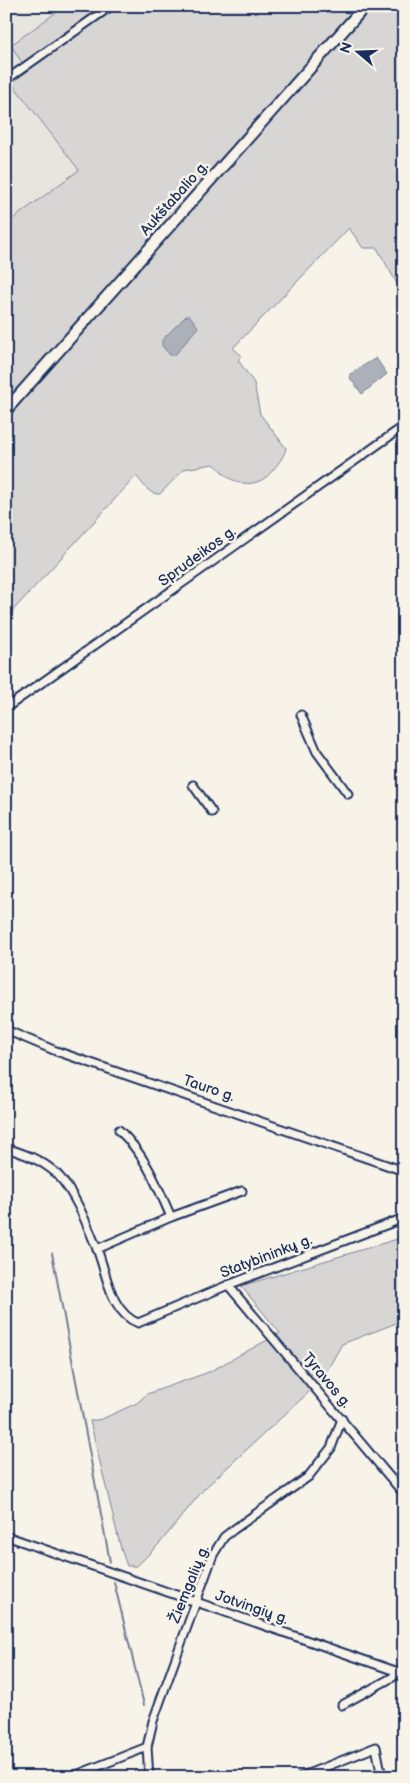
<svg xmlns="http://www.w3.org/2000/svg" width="410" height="1783" viewBox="0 0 410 1783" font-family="'Balsamiq Sans',sans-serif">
  <rect width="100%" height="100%" fill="#f7f3e8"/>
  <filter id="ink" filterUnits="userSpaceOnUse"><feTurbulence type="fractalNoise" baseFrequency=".02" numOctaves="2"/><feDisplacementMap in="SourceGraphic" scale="10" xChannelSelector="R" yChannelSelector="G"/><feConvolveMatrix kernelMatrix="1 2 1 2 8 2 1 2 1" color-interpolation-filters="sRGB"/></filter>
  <g filter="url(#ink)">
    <g fill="#e6e5de">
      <polygon points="6,6 65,6 11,45 22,63 6,74"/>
      <polygon points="11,82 79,171 6,224 6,86"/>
    </g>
    <g fill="#d7d6d4" stroke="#798299">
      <polygon points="65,6 102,6 22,63 11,45"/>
      <polygon points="119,6 360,6 6,404 6,224 79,170 11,82"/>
      <path d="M371,6H404V296L377,248H363L349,228L233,348L242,356L238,360L254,383L260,414L286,448C284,457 278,464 272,471C260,487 239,487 224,474C220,470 218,466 213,464L184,469L160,494C148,495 144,484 136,476L6,618V416Z"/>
      <polygon points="404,1237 404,1320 342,1344 321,1381 204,1489 160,1543 137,1566 127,1566 121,1549 90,1421 102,1419 137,1403 147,1394 209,1372 280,1333 241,1286"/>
    </g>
    <g fill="#acb0b9" stroke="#727c95">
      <polygon points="186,316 190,316 198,327 175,355 170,355 162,346 162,340"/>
      <polygon points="376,358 387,374 362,394 350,378 350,374"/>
    </g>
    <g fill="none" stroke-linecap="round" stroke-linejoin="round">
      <g stroke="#727c95" stroke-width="2">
        <polyline points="52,1253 110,1562"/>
        <polyline points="114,1582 144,1705"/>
      </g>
      <defs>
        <g id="minor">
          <polyline points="6,80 111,6"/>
          <polyline points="6,708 404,426"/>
          <polyline points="301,715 317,752 348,794"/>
          <polyline points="193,785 212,812"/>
          <polyline points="6,1020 7,1030"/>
          <polyline points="6,1030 56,1051 404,1171"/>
          <path d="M119,1130C146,1156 156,1183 171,1217"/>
          <path d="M6,1148C25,1154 42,1160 57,1174C75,1193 87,1224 97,1249C107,1274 110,1312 138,1323L228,1285L404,1218"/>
          <polyline points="97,1249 171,1217 242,1191"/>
          <polyline points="228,1285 404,1494"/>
          <polyline points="6,1536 404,1674"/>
          <polyline points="342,1705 393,1677 397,1672"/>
          <polyline points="71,1777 147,1747"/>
          <polyline points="149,1777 147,1747 153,1721 213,1555 224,1537 233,1530 308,1477 331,1448 342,1419"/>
          <polyline points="300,1777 376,1747 382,1777"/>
        </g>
        <polyline id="secondary" points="6,410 365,6"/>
      </defs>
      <use href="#minor" stroke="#1b2f5e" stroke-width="11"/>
      <use href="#secondary" stroke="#1b2f5e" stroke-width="14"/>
      <use href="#minor" stroke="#f7f3e8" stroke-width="7"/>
      <use href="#secondary" stroke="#f7f3e8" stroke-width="10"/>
    </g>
  </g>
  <g text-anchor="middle" stroke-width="5" stroke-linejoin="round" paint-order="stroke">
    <g font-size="15" fill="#1b2f5e" stroke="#f7f3e8">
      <text transform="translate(174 198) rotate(-48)" y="5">Aukštabalio g.</text>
      <text transform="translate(197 556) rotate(-36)" y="5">Sprudeikos g.</text>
      <text transform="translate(209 1088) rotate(19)" y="5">Tauro g.</text>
      <text transform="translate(266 1256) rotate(-21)" y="5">Statybininkų g.</text>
      <text transform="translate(327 1380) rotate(50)" y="5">Tyravos g.</text>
      <text transform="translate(189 1584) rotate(-68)" y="5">Žiemgalių g.</text>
      <text transform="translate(252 1607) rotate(19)" y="5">Jotvingių g.</text>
    </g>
  </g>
  <rect width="410" height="1783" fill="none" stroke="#f7f3e8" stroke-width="25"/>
  <rect x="12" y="12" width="385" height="1758" fill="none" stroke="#1b2f5e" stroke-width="2" filter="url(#ink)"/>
  <g transform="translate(358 52) rotate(289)" stroke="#f7f3e8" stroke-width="4" paint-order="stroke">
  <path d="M0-4L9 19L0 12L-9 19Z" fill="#1b2f5e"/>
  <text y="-8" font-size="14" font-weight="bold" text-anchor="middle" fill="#1b2f5e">N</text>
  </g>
</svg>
